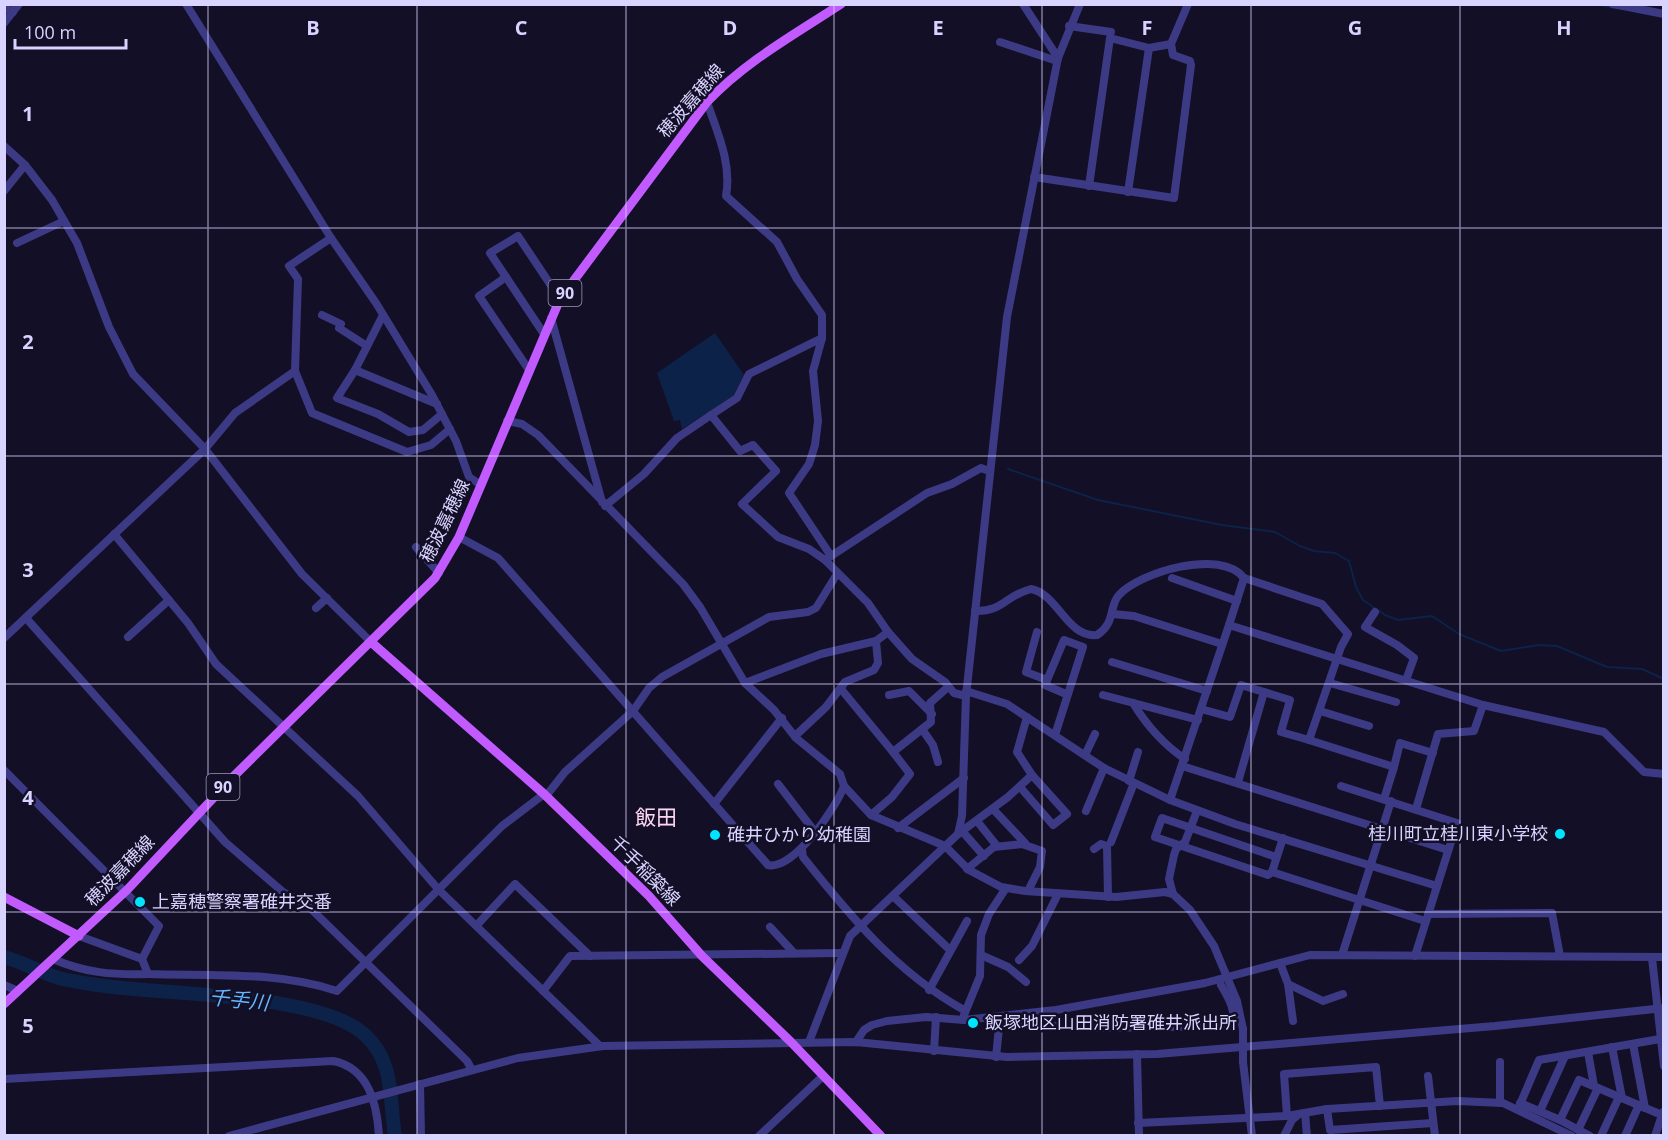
<svg xmlns="http://www.w3.org/2000/svg" width="1668" height="1140" viewBox="0 0 1668 1140" font-family="'Open Sans','Noto Sans JP',sans-serif">
  <rect width="100%" height="100%" fill="#130f26"/>
  <polygon fill="#0c2248" points="715,333 744,375 733,396 682,429 680,420 674,421 657,373"/>
  <g fill="none" stroke-linecap="round" stroke-linejoin="round">
    <g stroke="#0c2248" stroke-width="2">
      <polyline points="1596,4 1614,8"/>
      <polyline points="1008,469 1098,500 1222,525 1275,532 1300,546 1314,551 1335,553 1349,561 1356,587 1363,600 1385,615 1398,620 1432,616 1459,634 1501,651 1539,645 1557,646 1607,667 1642,669 1664,679"/>
    </g>
    <path stroke="#0c2248" stroke-width="14" d="M4,957C23,962 41,973 59,978C69,981 80,982 91,984C158,996 317,991 365,1035C395,1062 389,1099 395,1136"/>
    <g stroke="#3d3a85" stroke-width="8">
      <polyline points="186,4 331,238 376,303 432,395 456,441 469,477 481,485"/>
      <polyline points="1023,4 1058,58"/>
      <polyline points="1613,4 1664,14"/>
      <polyline points="4,7 13,12"/>
      <polyline points="4,23 19,4"/>
      <polyline points="1069,26 1111,32"/>
      <polyline points="1000,42 1057,61"/>
      <path d="M707,102C717,132 732,163 726,196L777,242L797,279L822,315V338"/>
      <polyline points="4,146 25,165 52,200 77,243 109,327 133,374 205,449 302,574 371,642"/>
      <polyline points="1034,177 1174,198 1191,65 1190,61 1173,55 1171,44 1188,4"/>
      <polyline points="1089,186 1110,38 1149,48 1171,44"/>
      <polyline points="4,191 25,165"/>
      <polyline points="1128,192 1149,48"/>
      <polyline points="17,243 64,221"/>
      <polyline points="506,277 479,296 529,370"/>
      <polyline points="322,315 341,324 339,328 367,346"/>
      <polyline points="383,315 355,370 437,404"/>
      <polyline points="551,318 602,502"/>
      <polyline points="544,334 490,253 518,236 560,299"/>
      <polyline points="355,370 337,398 378,414 409,432 423,430 442,414"/>
      <polyline points="295,371 312,413 407,452 431,445 450,429"/>
      <polyline points="507,421 522,424 538,435 683,584 700,607 745,683 774,710 796,738 840,774 844,786 871,815 945,846 969,870 1001,887 1025,891 1116,897 1165,892 1173,894 1190,910 1214,946 1237,1001 1243,1029"/>
      <polyline points="605,506 644,474 677,438 711,415"/>
      <polyline points="114,534 188,623 216,664 358,796 438,889 600,1046"/>
      <path d="M459,537L498,558L768,865C793,871 836,808 844,786"/>
      <polyline points="416,547 439,573"/>
      <polyline points="825,560 809,549 778,537 742,504 776,471 753,445 740,451 711,415 737,398 749,374 822,338 813,371 818,421 815,445 809,464 789,493 831,556"/>
      <polyline points="1172,578 1237,601"/>
      <polyline points="1244,578 1322,604 1348,634 1341,647 1309,740 1394,767 1384,799"/>
      <polyline points="316,608 327,598"/>
      <path d="M975,611C1003,612 1004,596 1031,589C1058,594 1067,638 1097,635C1116,623 1109,605 1119,595C1140,572 1221,548 1244,578L1229,625"/>
      <polyline points="1375,612 1365,627 1397,645 1414,658 1406,680"/>
      <polyline points="1113,614 1134,616 1222,644"/>
      <polyline points="26,618 225,842 283,892 308,906 467,1061 472,1070"/>
      <polyline points="1037,632 1026,672 1047,680"/>
      <polyline points="128,637 169,600"/>
      <polyline points="4,638 205,449 235,413 295,371 298,279 289,266 331,238"/>
      <polyline points="1112,662 1207,691"/>
      <polyline points="745,683 821,654 876,641 888,632"/>
      <polyline points="1330,683 1396,702"/>
      <polyline points="841,689 893,752"/>
      <polyline points="966,691 1007,704 1104,768 1170,800 1235,824 1437,886"/>
      <polyline points="889,695 909,691 932,714"/>
      <polyline points="1103,695 1198,720"/>
      <polyline points="966,696 954,693 945,682 912,659 888,632 868,603 825,560 927,493 952,484 981,468 989,471"/>
      <path d="M1133,703C1147,726 1163,744 1185,759"/>
      <polyline points="1201,709 1230,717 1241,685 1290,700 1281,732 1309,740"/>
      <polyline points="1320,711 1369,726"/>
      <polyline points="922,729 933,745 938,762"/>
      <polyline points="1055,735 1083,647 1064,640 1045,685 1066,694"/>
      <polyline points="795,736 826,707 845,682 874,670 878,663 876,641"/>
      <polyline points="1085,755 1095,734"/>
      <polyline points="1182,766 1448,850"/>
      <polyline points="1394,767 1400,743 1433,753"/>
      <polyline points="4,770 159,926 142,959"/>
      <polyline points="1129,781 1138,752"/>
      <polyline points="1238,782 1264,692"/>
      <polyline points="778,784 815,832"/>
      <polyline points="1341,786 1457,823 1415,956"/>
      <polyline points="1020,787 1053,825 1067,814 1032,775 1017,752 1027,717"/>
      <polyline points="546,796 565,772 633,711 649,688 662,677 769,617 808,612 816,608 837,574"/>
      <polyline points="1170,800 1229,625 1483,705 1604,732 1644,772 1664,774"/>
      <polyline points="714,804 782,718"/>
      <polyline points="993,809 1025,843"/>
      <polyline points="1416,809 1438,734 1474,731 1483,705"/>
      <polyline points="1086,811 1104,768"/>
      <polyline points="871,815 892,797 910,774 893,752 931,722 930,703 948,687"/>
      <polyline points="977,821 997,846"/>
      <polyline points="898,828 964,778"/>
      <polyline points="962,831 984,856"/>
      <polyline points="958,834 962,816 966,696 1007,317 1058,58 1080,4"/>
      <polyline points="1283,838 1272,872 1425,921"/>
      <polyline points="1111,842 1134,783"/>
      <polyline points="1094,849 1101,844 1107,846 1108,897"/>
      <path d="M802,850L803,857C850,916 897,973 964,1010"/>
      <polyline points="967,869 994,847 1022,844 1042,851 1040,867 1028,891"/>
      <polyline points="1272,872 1268,875 1155,837 1162,818 1276,857"/>
      <polyline points="1173,894 1169,879 1174,855 1176,849 1185,842 1197,811"/>
      <polyline points="893,896 949,949"/>
      <polyline points="1428,914 1552,913 1560,956"/>
      <polyline points="477,925 515,884 590,956"/>
      <polyline points="770,927 794,953"/>
      <path d="M79,936L142,959L148,974C210,976 277,971 337,991L502,826L544,794"/>
      <polyline points="981,955 1008,967 1026,982"/>
      <polyline points="1342,955 1391,801"/>
      <polyline points="1652,958 1664,1066"/>
      <path d="M53,959C85,973 113,975 148,974"/>
      <polyline points="1019,960 1032,946 1058,894"/>
      <polyline points="1280,963 1288,984 1323,1001 1343,994"/>
      <polyline points="1288,984 1293,1021"/>
      <polyline points="4,985 18,991"/>
      <polyline points="929,990 967,921"/>
      <polyline points="543,991 570,956 842,953"/>
      <polyline points="964,1015 980,976 981,935 989,914 1006,888"/>
      <path d="M1000,1020L1035,1025L1095,1028L1232,1026C1237,1011 1228,997 1221,985"/>
      <polyline points="809,1042 850,936 958,834 1008,797 1032,775"/>
      <polyline points="856,1042 864,1030 872,1025 887,1021 926,1017 964,1020 1056,1010 1205,983 1310,955 1664,957"/>
      <polyline points="1633,1044 1645,1108"/>
      <polyline points="1612,1047 1622,1098"/>
      <polyline points="934,1051 936,1017"/>
      <polyline points="1588,1052 1594,1086"/>
      <polyline points="1137,1054 1139,1136"/>
      <polyline points="996,1057 1000,1018"/>
      <polyline points="1243,1062 1252,1136"/>
      <polyline points="1428,1076 1435,1136"/>
      <path d="M4,1079L333,1061C369,1068 377,1104 379,1136"/>
      <polyline points="420,1084 421,1136"/>
      <polyline points="1500,1103 1500,1062"/>
      <polyline points="1520,1103 1560,1120"/>
      <polyline points="1327,1109 1330,1130 1433,1123"/>
      <polyline points="1518,1109 1539,1060 1660,1039"/>
      <polyline points="1540,1111 1565,1056"/>
      <polyline points="1305,1113 1307,1136"/>
      <polyline points="1287,1116 1284,1074 1376,1067 1380,1106"/>
      <polyline points="1138,1123 1287,1116 1327,1109 1457,1101 1503,1103 1572,1136"/>
      <polyline points="1578,1130 1598,1088"/>
      <polyline points="229,1136 518,1058 603,1046 856,1042 1007,1057 1157,1054 1495,1026 1664,1008"/>
      <polyline points="759,1136 823,1076"/>
      <polyline points="1284,1136 1292,1120 1298,1115"/>
      <polyline points="1590,1136 1560,1120 1579,1080 1662,1115"/>
      <polyline points="1601,1136 1619,1097"/>
      <polyline points="1625,1136 1639,1105"/>
      <polyline points="1655,1136 1663,1112"/>
    </g>
    <g stroke="#c25bff" stroke-width="9">
      <polyline points="371,642 544,794 649,896 702,956 791,1042 881,1136"/>
      <polyline points="4,897 79,936"/>
      <path d="M4,1004L127,890L234,776L435,578L459,537L560,299L707,102C746,61 794,35 841,4"/>
    </g>
    <polyline stroke="#3d3a85" stroke-width="8" points="1243,1029 1243,1062"/>
  </g>
  <path fill="none" stroke="#d9d4ff" stroke-width="1.5" stroke-opacity="0.55" d="M208,4V1136M417,4V1136M626,4V1136M834,4V1136M1042,4V1136M1251,4V1136M1460,4V1136M4,228H1664M4,456H1664M4,684H1664M4,912H1664"/>
  <g fill="#00e5ff" stroke="#130f26" stroke-width="2">
    <circle cx="1560" cy="834" r="6"/>
    <circle cx="715" cy="835" r="6"/>
    <circle cx="140" cy="902" r="6"/>
    <circle cx="973" cy="1023" r="6"/>
  </g>
  <g text-anchor="middle" stroke-width="5" stroke-linejoin="round" paint-order="stroke">
    <g fill="#130f26" stroke="#9e99be" stroke-width="1.5">
      <rect x="548.5" y="280" width="33" height="26" rx="4.5"/>
      <rect x="206.5" y="774" width="33" height="26" rx="4.5"/>
    </g>
    <g font-size="16" font-weight="bold" fill="#d9d4ff">
      <text x="565" y="299">90</text>
      <text x="223" y="793">90</text>
    </g>
    <g font-size="18" fill="#d9d4ff" stroke="#130f26">
      <text transform="translate(691 101) rotate(-49)" y="6">穂波嘉穂線</text>
      <text transform="translate(445 521) rotate(-64)" y="6">穂波嘉穂線</text>
      <text transform="translate(120 871) rotate(-46)" y="6">穂波嘉穂線</text>
      <text transform="translate(645 871) rotate(45)" y="6">千手稲築線</text>
    </g>
    <g font-size="18" fill="#d9d4ff" stroke="#130f26" text-anchor="start">
      <text x="1548" y="840" text-anchor="end">桂川町立桂川東小学校</text>
      <text x="727" y="841">碓井ひかり幼稚園</text>
      <text x="152" y="908">上嘉穂警察署碓井交番</text>
      <text x="985" y="1029">飯塚地区山田消防署碓井派出所</text>
    </g>
    <g font-size="20" font-style="italic" fill="#62b6ff" stroke="#130f26">
      <text transform="translate(239 1000) rotate(6)" y="7">千手川</text>
    </g>
    <g font-size="21" fill="#ffd6f0" stroke="#130f26">
      <text x="656" y="825">飯田</text>
    </g>
  </g>
  <g font-size="20" text-anchor="middle" font-weight="bold" fill="#d9d4ff" stroke="#130f26" stroke-width="5" stroke-linejoin="round" paint-order="stroke">
    <text x="313" y="35">B</text>
    <text x="521" y="35">C</text>
    <text x="730" y="35">D</text>
    <text x="938" y="35">E</text>
    <text x="1147" y="35">F</text>
    <text x="1355" y="35">G</text>
    <text x="1564" y="35">H</text>
    <text x="28" y="121">1</text>
    <text x="28" y="349">2</text>
    <text x="28" y="577">3</text>
    <text x="28" y="805">4</text>
    <text x="28" y="1033">5</text>
  </g>
  <rect width="1668" height="1140" fill="none" stroke="#d9d4ff" stroke-width="12"/>
  <path d="M15 39v9h111v-9" fill="none" stroke="#d9d4ff" stroke-width="3"/>
  <text x="24" y="39" font-size="18" fill="#d9d4ff" stroke="#130f26" stroke-width="4.5" paint-order="stroke">100 m</text>
</svg>
